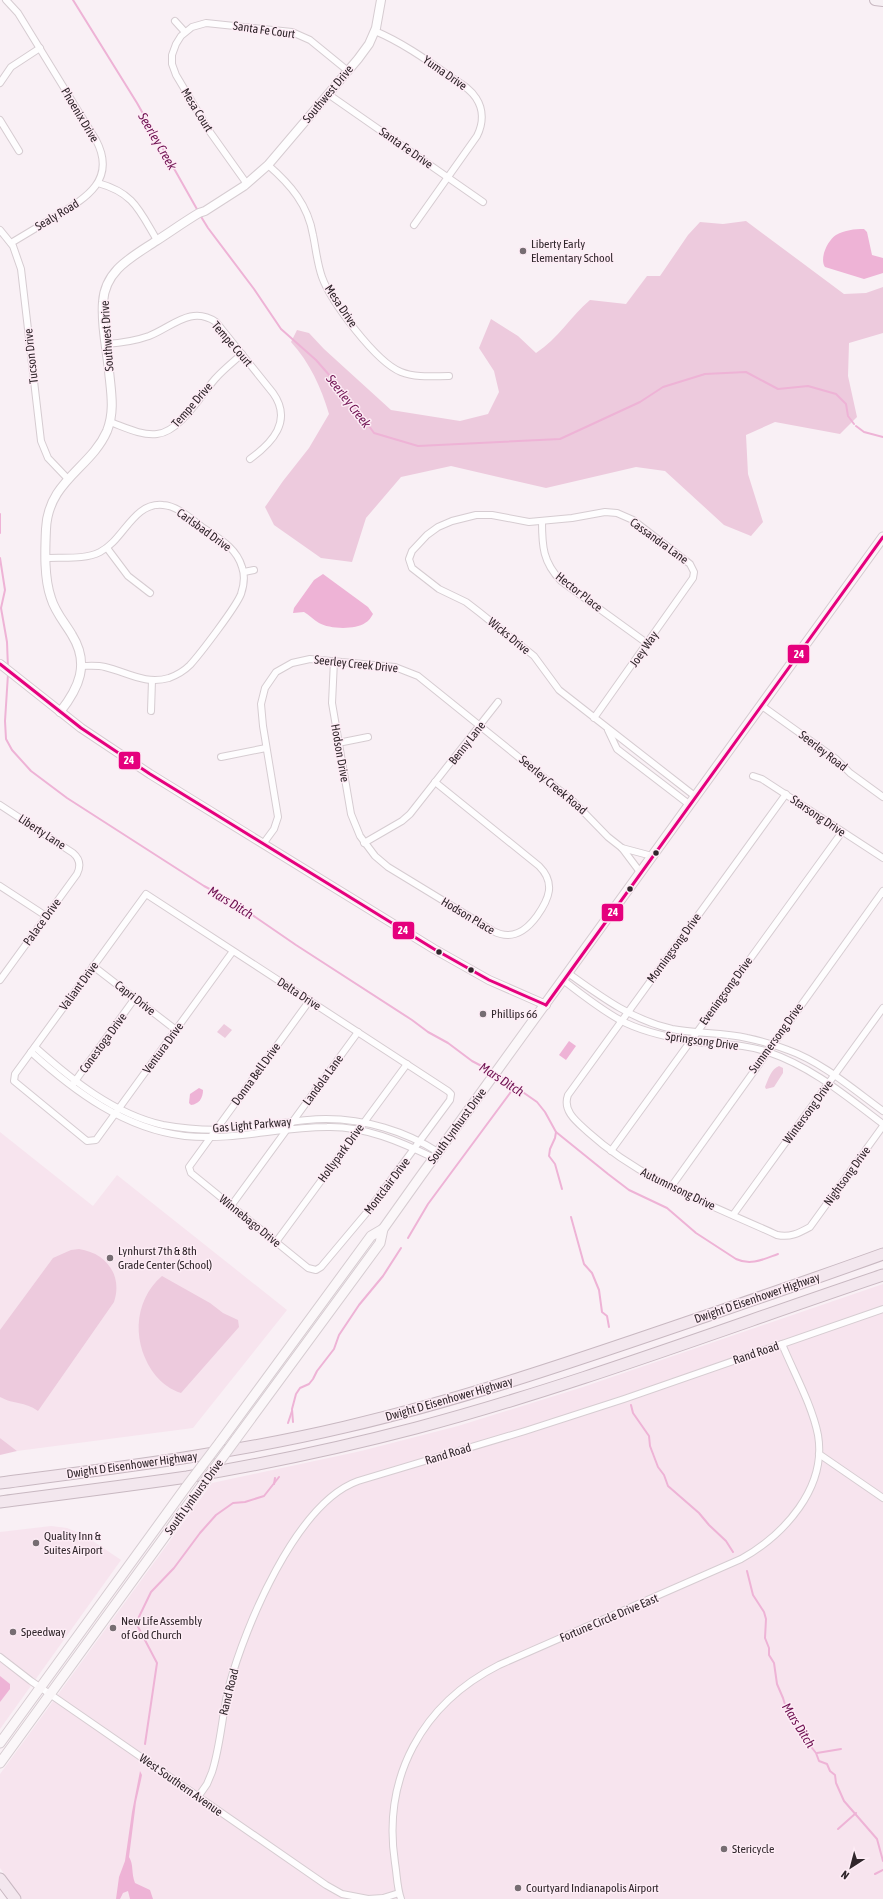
<svg xmlns="http://www.w3.org/2000/svg" width="883" height="1899" viewBox="0 0 883 1899" font-family="'Asap Condensed',sans-serif">
  <rect width="100%" height="100%" fill="#f9f0f5"/>
  <g fill="#f7e4ee">
    <polygon points="0,1132 93,1206 117,1175 287,1310 193,1428 17,1451 0,1438"/>
    <polygon points="883,1284 883,1899 22,1899 0,1868 0,1774 212,1483 361,1451 458,1426 583,1387"/>
    <polygon points="51,1526 67,1528 84,1535 121,1560 0,1729 0,1532"/>
  </g>
  <g fill="#edcadd">
    <path d="M746,221L844,294L866,293L883,287V333L849,343L848,376L857,417L840,434L775,422L746,435L748,474L763,522L751,536L724,525L665,471L636,467L546,488L451,466L401,477L366,518L352,562L321,558L274,525L265,507L283,481L309,448L329,414C321,387 310,363 291,342L297,330L309,333L324,349L391,410L460,421L488,414L499,392L494,371L479,348L491,319L518,336L536,353C558,339 571,316 590,300L626,304L647,276H660L688,235L700,222L723,224Z"/>
    <polygon points="224,1024 232,1030 225,1038 217,1032"/>
    <path d="M779,1066L783,1068V1073L774,1087L766,1089L765,1087C768,1080 771,1069 779,1066Z"/>
    <path d="M79,1249C106,1253 123,1275 114,1302L38,1411C24,1401 15,1405 0,1397V1330L53,1258L71,1250Z"/>
    <path d="M162,1276L210,1303L223,1313L238,1320L239,1327L181,1393C171,1390 162,1383 156,1376C132,1346 132,1302 162,1276Z"/>
    <polygon points="0,1438 17,1451 0,1455"/>
  </g>
  <g fill="#eeb3d6">
    <path d="M864,229L867,232L872,255L883,258V273L864,279L825,267C819,258 828,240 836,235C845,230 854,229 864,229Z"/>
    <path d="M323,574L368,607L373,614C371,617 369,621 365,623C355,630 329,629 319,623C314,620 309,615 304,612L293,613L294,608L314,580Z"/>
    <polygon points="569,1041 576,1046 566,1060 559,1055"/>
    <path d="M199,1088L203,1090C203,1098 199,1104 191,1105L189,1103L190,1094Z"/>
    <polygon points="0,1676 10,1684 10,1689 0,1702"/>
    <path d="M140,1771L142,1775L141,1780L136,1802L129,1857C134,1865 131,1873 135,1883L150,1890L153,1899H130L128,1891L123,1893L120,1899H116L119,1877L125,1861L132,1812Z"/>
  </g>
  <g fill="none" stroke-linecap="round" stroke-linejoin="round">
    <g stroke="#eeb3d6" stroke-width="2">
      <polyline points="73,0 137,103 198,211"/>
      <polyline points="200,215 208,228 254,289 281,329 316,360 345,393 374,433 418,446 560,439 640,402 663,387 705,374 746,372 778,389 808,386 836,394 846,404 848,416 854,424"/>
      <polyline points="856,426 864,432 883,437"/>
      <polyline points="0,514 0,533"/>
      <polyline points="0,558 5,590 1,608 7,642 8,668"/>
      <polyline points="8,674 5,721 6,739 12,750 31,771 67,798 204,886 232,901 296,945 412,1020 428,1032 448,1043 472,1061 493,1072"/>
      <polyline points="497,1074 537,1102 545,1112 556,1132 555,1138 550,1149 549,1156 555,1164 562,1189"/>
      <path d="M556,1132L608,1174L629,1190L667,1208L696,1233L736,1259C751,1266 764,1259 778,1254"/>
      <polyline points="571,1217 584,1264 592,1273 599,1290 602,1312 607,1316 609,1327"/>
      <polyline points="408,1238 428,1204 513,1089 512,1085"/>
      <polyline points="631,1405 633,1413 649,1436 650,1446 658,1467 664,1475 668,1486 699,1513 709,1525 726,1541 733,1552"/>
      <polyline points="293,1422 292,1409 296,1394 300,1388 309,1384 313,1379 317,1371 334,1349 339,1335 359,1305 383,1276 401,1248"/>
      <polyline points="288,1423 292,1411"/>
      <polyline points="274,1484 275,1478"/>
      <polyline points="747,1571 753,1595 764,1612 766,1619 765,1638 769,1648 769,1655 774,1663 777,1684 783,1698 787,1711 801,1734 816,1753 819,1761 827,1764 830,1771 835,1775 836,1783 844,1801 877,1839 883,1861"/>
      <polyline points="145,1744 157,1663 136,1623 151,1592 174,1568 200,1533 216,1515 233,1503 245,1502 264,1496 279,1477"/>
      <polyline points="817,1753 841,1749"/>
      <polyline points="838,1829 856,1813"/>
      <polyline points="875,1874 883,1870"/>
    </g>
    <defs>
      <g id="minor">
        <path d="M6,0L18,13L96,140C117,180 86,198 56,216C41,225 26,234 11,243"/>
        <polyline points="175,21 185,32"/>
        <path d="M375,31C401,42 424,58 448,75C458,82 470,88 476,98C484,110 483,124 477,136L414,225"/>
        <polyline points="0,83 11,67 40,48"/>
        <polyline points="328,94 483,202"/>
        <polyline points="0,120 19,151"/>
        <path d="M268,165C291,185 308,205 313,235C316,249 317,263 322,277C331,302 376,362 401,372C416,378 434,376 449,376"/>
        <path d="M98,183C134,193 139,210 157,240"/>
        <polyline points="247,184 210,132 176,75 172,64 172,55 176,44 181,36 192,27 206,23 292,32 310,40 348,71"/>
        <polyline points="0,230 13,246 21,269 41,441 48,458 68,479"/>
        <path d="M106,344C121,343 135,341 149,336C172,327 191,305 216,322L273,393C293,421 272,443 250,459"/>
        <path d="M110,422C124,427 142,436 157,434C180,432 201,395 215,379C223,370 233,362 242,354"/>
        <path d="M542,521C542,547 543,562 561,581L648,644"/>
        <polyline points="107,548 128,576 150,593"/>
        <path d="M46,558C64,557 84,560 100,552C124,540 133,502 163,505C178,506 191,519 202,527C218,538 236,547 242,567C245,575 244,585 241,594C236,607 200,654 190,665C184,671 177,675 169,678C145,685 127,672 105,667C97,665 89,666 81,666"/>
        <polyline points="244,572 254,570"/>
        <path d="M334,661L332,703L351,814L360,836L375,856L388,867L493,931C512,941 526,931 537,916C549,899 556,883 539,866L435,782"/>
        <polyline points="762,706 836,759 850,773 883,797"/>
        <polyline points="151,711 152,680"/>
        <polyline points="594,718 693,578 694,572 690,564 633,520 617,513 605,512 572,518 529,522 492,515 476,515 452,521 438,527 427,535 412,551 409,559 412,568 439,589 466,602 479,612 534,656 559,690 696,797"/>
        <polyline points="608,730 617,749 690,805"/>
        <polyline points="338,743 368,737"/>
        <polyline points="221,757 266,748"/>
        <polyline points="753,776 762,779 883,858"/>
        <path d="M786,794L568,1095C562,1111 577,1122 588,1132C642,1181 712,1205 777,1235C790,1238 799,1233 810,1227L883,1126"/>
        <path d="M0,805L73,853C80,859 81,866 77,874L0,980"/>
        <polyline points="364,843 402,821 410,814 498,702"/>
        <polyline points="263,844 274,829 278,817 263,726 261,704 265,688 276,672 292,663 310,659 395,667 418,676 573,801 608,837 622,848 640,872"/>
        <polyline points="622,848 652,856"/>
        <polyline points="0,886 46,916"/>
        <polyline points="233,951 96,1140 87,1141 14,1081 15,1074 146,894 448,1091 451,1094 450,1100 368,1211 321,1267 316,1270 308,1268 191,1173 189,1167 310,1000"/>
        <polyline points="93,966 176,1030"/>
        <path d="M568,973C600,996 632,1020 672,1029C697,1034 723,1032 747,1038C761,1041 775,1045 788,1050C822,1062 854,1090 883,1111"/>
        <path d="M563,980C581,994 600,1009 620,1020C640,1031 667,1037 690,1041C716,1045 742,1043 768,1052C812,1067 846,1096 883,1124"/>
        <path d="M35,1047C72,1080 114,1114 163,1125C190,1130 221,1131 248,1128C274,1125 300,1119 326,1119C365,1119 405,1131 438,1152"/>
        <path d="M31,1052C75,1092 125,1129 185,1136C234,1141 279,1127 327,1127C365,1126 401,1142 434,1158"/>
        <polyline points="73,1084 135,998"/>
        <polyline points="611,1151 842,832"/>
        <polyline points="671,1187 883,891"/>
        <polyline points="231,1206 358,1032"/>
        <polyline points="733,1215 883,1008"/>
        <polyline points="276,1242 407,1064"/>
        <polyline points="819,1454 883,1498"/>
        <polyline points="0,1657 31,1681 326,1885 342,1894 368,1899"/>
        <path d="M198,1797L207,1784L212,1772C221,1744 222,1714 229,1686C245,1627 296,1503 358,1481L525,1431L624,1399L883,1309"/>
        <polyline points="368,1899 383,1898 399,1893"/>
        <path d="M401,1899C397,1888 397,1875 395,1863C382,1777 422,1704 499,1665L741,1559C784,1535 827,1488 818,1435C812,1405 794,1373 782,1344"/>
      </g>
      <g id="tertiary">
        <polyline points="0,664 81,728 150,774 434,949 489,980 546,1005"/>
        <path d="M60,712C79,688 90,664 72,635C65,623 55,612 51,598C44,578 45,551 46,529C48,481 91,468 107,431C115,411 111,392 109,371C107,349 101,325 103,302C105,270 132,257 156,241C170,232 184,222 199,213L205,211L244,186L268,165L358,59L369,44L376,28L381,0"/>
      </g>
      <g id="secondary">
        <path d="M236,1439L380,1243L383,1229L420,1177C574,963 730,751 883,537"/>
        <polyline points="220,1442 371,1236 383,1229"/>
        <polyline points="0,1743 186,1487"/>
        <polyline points="0,1763 203,1484"/>
      </g>
      <polyline id="primary" points="875,0 883,1"/>
      <g id="motorway">
        <path d="M0,1483C116,1468 231,1454 345,1427C469,1398 589,1356 709,1315C767,1295 825,1275 883,1254"/>
        <path d="M0,1502C62,1494 125,1486 187,1477C264,1464 340,1448 416,1428C574,1386 728,1327 883,1275"/>
        <polyline points="0,1879 15,1899"/>
      </g>
    </defs>
    <use href="#minor" stroke="#d6ccd1" stroke-width="8"/>
    <use href="#tertiary" stroke="#d6ccd1" stroke-width="10"/>
    <use href="#secondary" stroke="#d6ccd1" stroke-width="11"/>
    <use href="#primary" stroke="#c8b8c1" stroke-width="12"/>
    <use href="#motorway" stroke="#c8b8c1" stroke-width="13"/>
    <use href="#minor" stroke="#fefdfe" stroke-width="6"/>
    <use href="#tertiary" stroke="#fefdfe" stroke-width="8"/>
    <use href="#secondary" stroke="#fbf7f9" stroke-width="9"/>
    <use href="#primary" stroke="#f7f0f4" stroke-width="10"/>
    <use href="#motorway" stroke="#f3e7ee" stroke-width="11"/>
    <defs>
      <g id="secondary-bridge">
        <polyline points="203,1484 236,1439"/>
        <polyline points="186,1487 220,1442"/>
      </g>
    </defs>
    <use href="#secondary-bridge" stroke="#d6ccd1" stroke-width="11" stroke-linecap="butt"/>
    <use href="#secondary-bridge" stroke="#fbf7f9" stroke-width="9"/>
    <defs>
      <g id="bus-1">
        <polyline points="0,664 81,728 150,774 434,949 489,980 546,1005"/>
        <polyline points="546,1005 883,537"/>
      </g>
    </defs>
    <use href="#bus-1" stroke="#fdecf5" stroke-width="6"/>
    <use href="#bus-1" stroke="#e5007d" stroke-width="3"/>
  </g>
  <g fill="#766d72" stroke="#fdecf5" stroke-width="1.5">
    <circle cx="523" cy="251" r="4"/>
    <circle cx="483" cy="1014" r="4"/>
    <circle cx="110" cy="1258" r="4"/>
    <circle cx="36" cy="1543" r="4"/>
    <circle cx="113" cy="1628" r="4"/>
    <circle cx="13" cy="1632" r="4"/>
    <circle cx="724" cy="1849" r="4"/>
    <circle cx="518" cy="1888" r="4"/>
  </g>
  <g fill="#30262b" stroke="#fdecf5" stroke-width="1.5">
    <circle cx="656" cy="853" r="3.5"/>
    <circle cx="630" cy="889" r="3.5"/>
    <circle cx="439" cy="952" r="3.5"/>
    <circle cx="471" cy="970" r="3.5"/>
  </g>
  <g text-anchor="middle" stroke-width="3" stroke-linejoin="round" paint-order="stroke">
    <g font-size="12" fill="#30262b" stroke="#fdecf5">
      <text transform="translate(264 30) rotate(8)" y="4">Santa Fe Court</text>
      <text transform="translate(445 73) rotate(35)" y="4">Yuma Drive</text>
      <text transform="translate(328 94) rotate(-50)" y="4">Southwest Drive</text>
      <text transform="translate(197 110) rotate(58)" y="4">Mesa Court</text>
      <text transform="translate(80 115) rotate(59)" y="4">Phoenix Drive</text>
      <text transform="translate(406 148) rotate(35)" y="4">Santa Fe Drive</text>
      <text transform="translate(57 215) rotate(-31)" y="4">Sealy Road</text>
      <text transform="translate(341 306) rotate(56)" y="4">Mesa Drive</text>
      <text transform="translate(107 336) rotate(-94)" y="4">Southwest Drive</text>
      <text transform="translate(232 344) rotate(49)" y="4">Tempe Court</text>
      <text transform="translate(31 356) rotate(-96)" y="4">Tucson Drive</text>
      <text transform="translate(192 405) rotate(-49)" y="4">Tempe Drive</text>
      <text transform="translate(204 530) rotate(36)" y="4">Carlsbad Drive</text>
      <text transform="translate(659 541) rotate(36)" y="4">Cassandra Lane</text>
      <text transform="translate(579 592) rotate(38)" y="4">Hector Place</text>
      <text transform="translate(509 636) rotate(39)" y="4">Wicks Drive</text>
      <text transform="translate(644 649) rotate(-55)" y="4">Joey Way</text>
      <text transform="translate(356 664) rotate(6)" y="4">Seerley Creek Drive</text>
      <text transform="translate(467 743) rotate(-52)" y="4">Benny Lane</text>
      <text transform="translate(823 751) rotate(38)" y="4">Seerley Road</text>
      <text transform="translate(340 753) rotate(80)" y="4">Hodson Drive</text>
      <text transform="translate(553 785) rotate(40)" y="4">Seerley Creek Road</text>
      <text transform="translate(818 816) rotate(34)" y="4">Starsong Drive</text>
      <text transform="translate(42 832) rotate(33)" y="4">Liberty Lane</text>
      <text transform="translate(468 916) rotate(31)" y="4">Hodson Place</text>
      <text transform="translate(42 922) rotate(-54)" y="4">Palace Drive</text>
      <text transform="translate(674 948) rotate(-54)" y="4">Morningsong Drive</text>
      <text transform="translate(79 986) rotate(-54)" y="4">Valiant Drive</text>
      <text transform="translate(726 991) rotate(-54)" y="4">Eveningsong Drive</text>
      <text transform="translate(299 994) rotate(33)" y="4">Delta Drive</text>
      <text transform="translate(135 998) rotate(38)" y="4">Capri Drive</text>
      <text transform="translate(776 1038) rotate(-54)" y="4">Summersong Drive</text>
      <text transform="translate(702 1041) rotate(8)" y="4">Springsong Drive</text>
      <text transform="translate(103 1043) rotate(-54)" y="4">Conestoga Drive</text>
      <text transform="translate(163 1048) rotate(-54)" y="4">Ventura Drive</text>
      <text transform="translate(256 1074) rotate(-54)" y="4">Donna Bell Drive</text>
      <text transform="translate(323 1080) rotate(-54)" y="4">Landola Lane</text>
      <text transform="translate(808 1112) rotate(-54)" y="4">Wintersong Drive</text>
      <text transform="translate(252 1125) rotate(-5)" y="4">Gas Light Parkway</text>
      <text transform="translate(457 1126) rotate(-54)" y="4">South Lynhurst Drive</text>
      <text transform="translate(341 1153) rotate(-54)" y="4">Hollypark Drive</text>
      <text transform="translate(847 1176) rotate(-54)" y="4">Nightsong Drive</text>
      <text transform="translate(387 1186) rotate(-53)" y="4">Montclair Drive</text>
      <text transform="translate(678 1189) rotate(26)" y="4">Autumnsong Drive</text>
      <text transform="translate(250 1221) rotate(39)" y="4">Winnebago Drive</text>
      <text transform="translate(757 1298) rotate(-19)" y="4">Dwight D Eisenhower Highway</text>
      <text transform="translate(756 1353) rotate(-19)" y="4">Rand Road</text>
      <text transform="translate(449 1399) rotate(-16)" y="4">Dwight D Eisenhower Highway</text>
      <text transform="translate(448 1454) rotate(-17)" y="4">Rand Road</text>
      <text transform="translate(132 1465) rotate(-8)" y="4">Dwight D Eisenhower Highway</text>
      <text transform="translate(194 1497) rotate(-54)" y="4">South Lynhurst Drive</text>
      <text transform="translate(609 1618) rotate(-23)" y="4">Fortune Circle Drive East</text>
      <text transform="translate(229 1692) rotate(-76)" y="4">Rand Road</text>
      <text transform="translate(181 1785) rotate(35)" y="4">West Southern Avenue</text>
    </g>
    <g font-size="12" fill="#30262b" stroke="#fdecf5" text-anchor="start">
      <text x="531" y="248">Liberty Early<tspan x="531" dy="14">Elementary School</tspan></text>
      <text x="491" y="1018">Phillips 66</text>
      <text x="118" y="1255">Lynhurst 7th &amp; 8th<tspan x="118" dy="14">Grade Center (School)</tspan></text>
      <text x="44" y="1540">Quality Inn &amp;<tspan x="44" dy="14">Suites Airport</tspan></text>
      <text x="121" y="1625">New Life Assembly<tspan x="121" dy="14">of God Church</tspan></text>
      <text x="21" y="1636">Speedway</text>
      <text x="732" y="1853">Stericycle</text>
      <text x="526" y="1892">Courtyard Indianapolis Airport</text>
    </g>
    <g font-size="13" font-style="italic" fill="#6f1051" stroke="#fdecf5">
      <text transform="translate(158 141) rotate(60)" y="5">Seerley Creek</text>
      <text transform="translate(349 401) rotate(52)" y="5">Seerley Creek</text>
      <text transform="translate(231 902) rotate(31)" y="5">Mars Ditch</text>
      <text transform="translate(502 1079) rotate(33)" y="5">Mars Ditch</text>
      <text transform="translate(799 1725) rotate(58)" y="5">Mars Ditch</text>
    </g>
  </g>
  <g stroke="#fdecf5" stroke-width="1.5">
    <rect x="787" y="644" width="23" height="20" rx="4" fill="#e5007d"/>
    <rect x="118" y="751" width="23" height="19" rx="4" fill="#e5007d"/>
    <rect x="601" y="903" width="23" height="19" rx="4" fill="#e5007d"/>
    <rect x="392" y="921" width="23" height="19" rx="4" fill="#e5007d"/>
  </g>
  <g font-size="11" text-anchor="middle" font-weight="bold" fill="#fff">
    <text x="799" y="658">24</text>
    <text x="129" y="764">24</text>
    <text x="613" y="916">24</text>
    <text x="403" y="934">24</text>
  </g>
  <g transform="translate(851 1867) rotate(216)" stroke="#fdecf5" stroke-width="3" paint-order="stroke">
  <path d="M0-3L7 15L0 10L-7 15Z" fill="#30262b"/>
  <text y="-6" font-size="11" font-weight="bold" text-anchor="middle" fill="#30262b">N</text>
  </g>
</svg>
